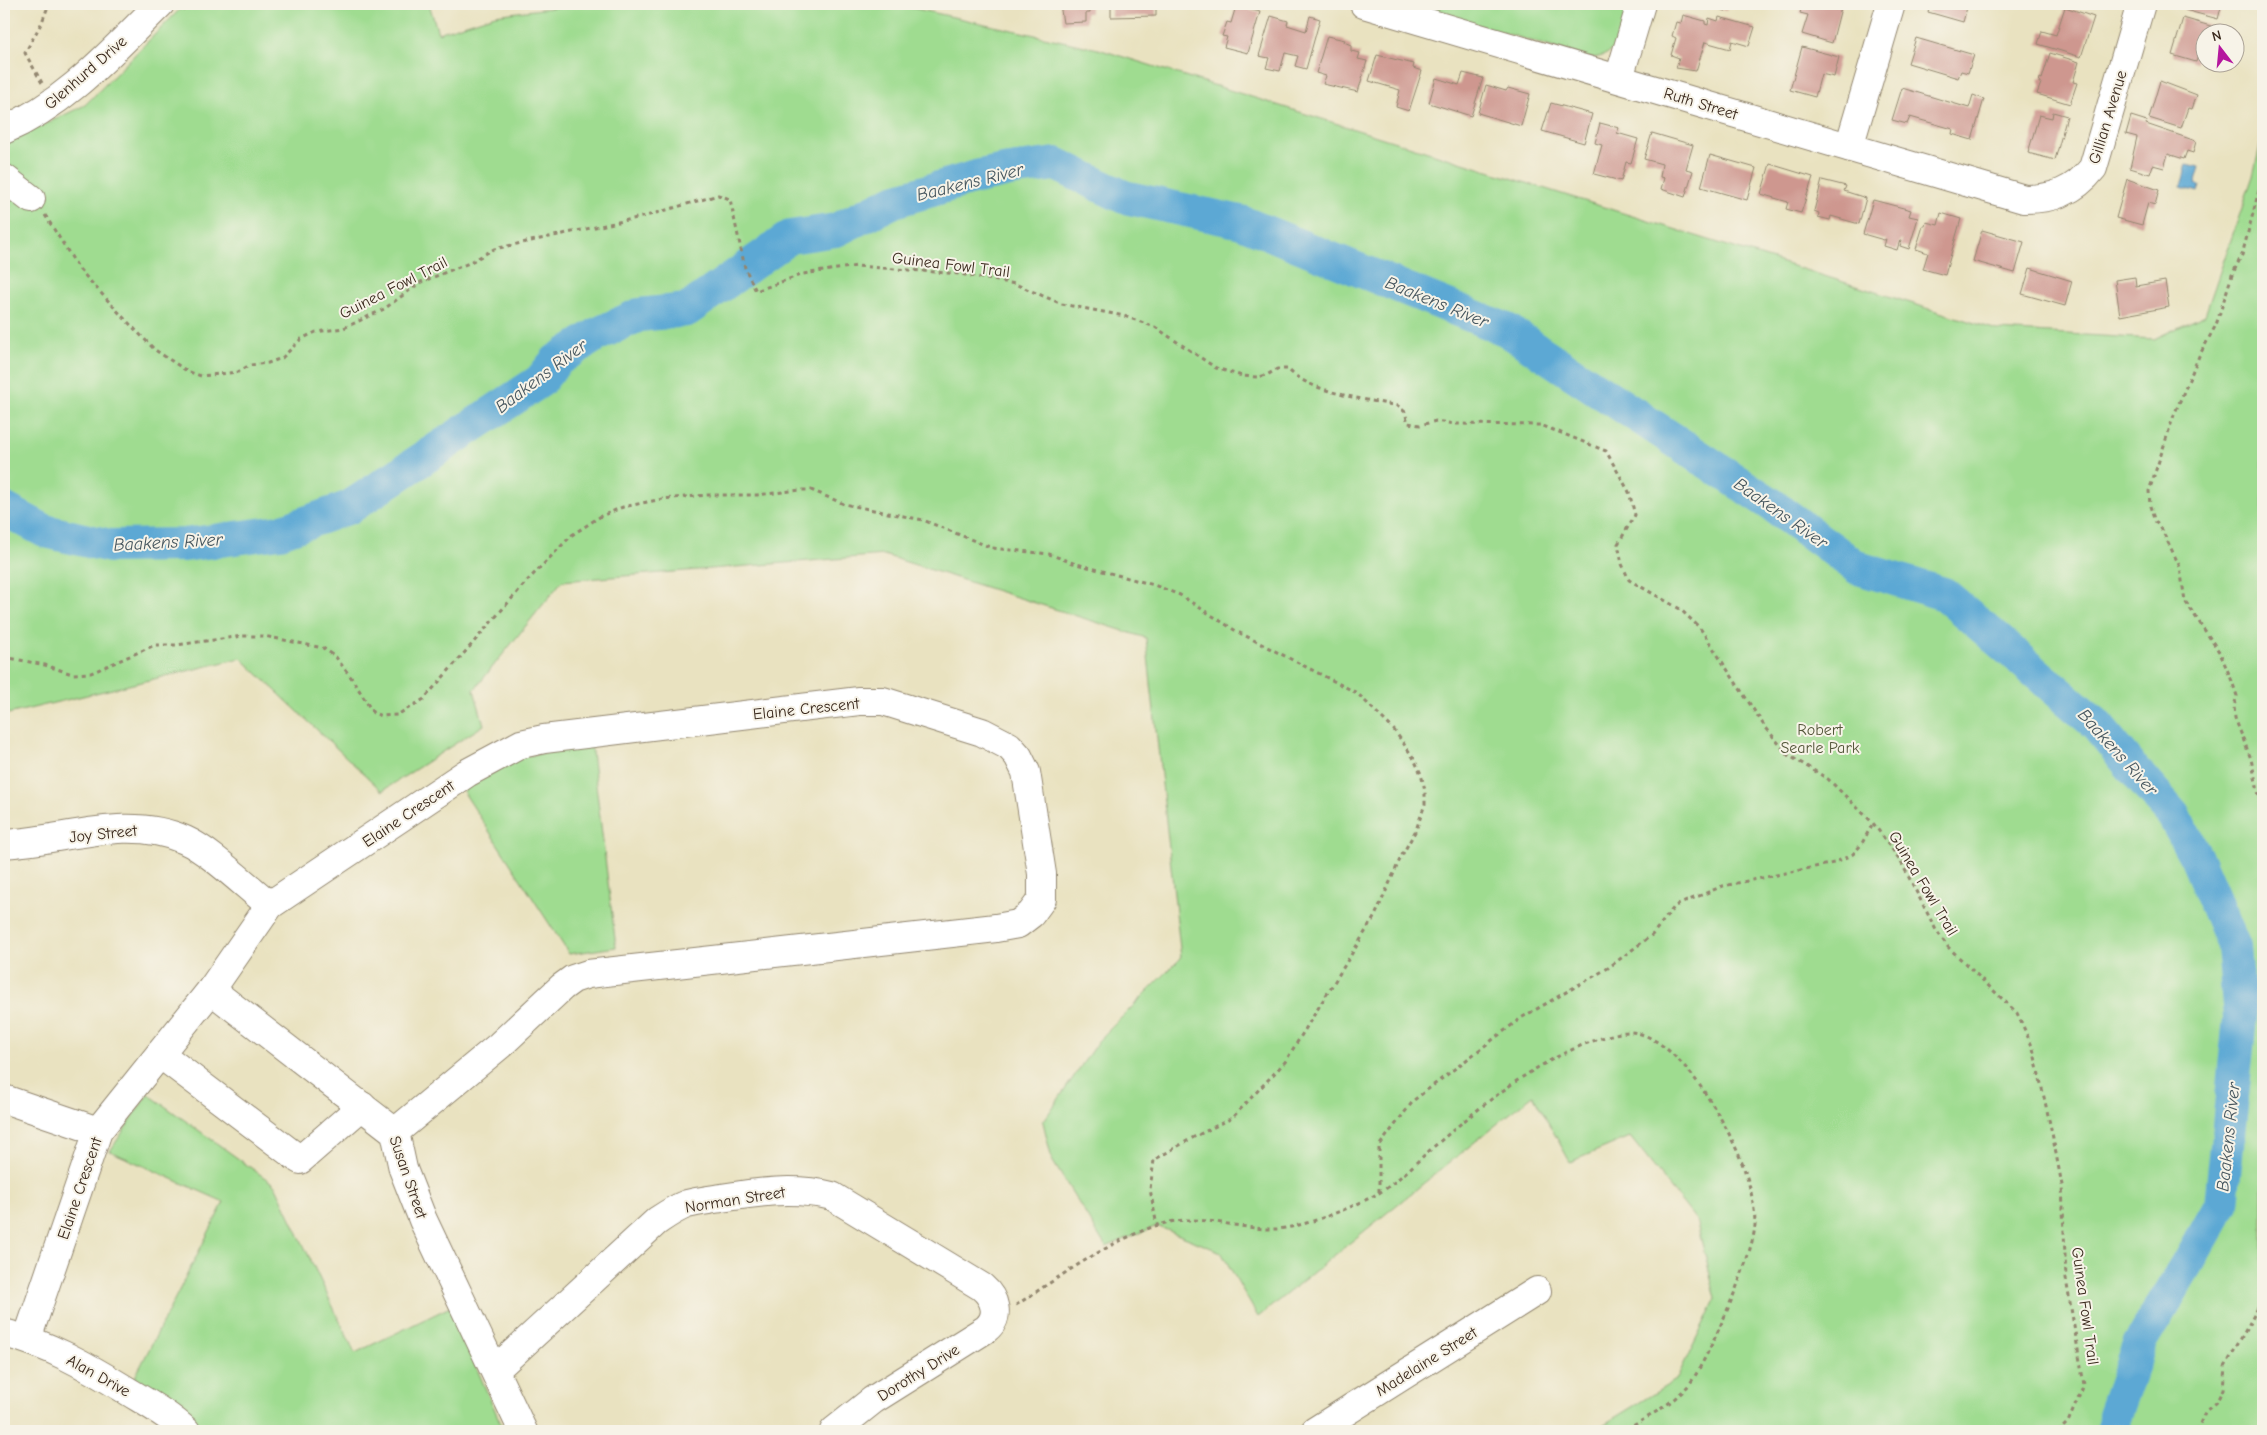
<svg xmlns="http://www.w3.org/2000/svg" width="2267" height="1435" viewBox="0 0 2267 1435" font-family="'Comic Neue',sans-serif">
  <rect width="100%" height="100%" fill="#f7f3e8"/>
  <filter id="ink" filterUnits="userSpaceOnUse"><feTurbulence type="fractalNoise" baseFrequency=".02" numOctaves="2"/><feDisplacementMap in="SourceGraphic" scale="10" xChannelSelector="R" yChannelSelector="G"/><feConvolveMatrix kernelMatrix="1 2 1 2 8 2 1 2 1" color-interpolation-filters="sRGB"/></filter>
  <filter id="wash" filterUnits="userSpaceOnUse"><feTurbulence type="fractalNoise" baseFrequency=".0096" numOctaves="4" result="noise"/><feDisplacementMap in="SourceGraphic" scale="20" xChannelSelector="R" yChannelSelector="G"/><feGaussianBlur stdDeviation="1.12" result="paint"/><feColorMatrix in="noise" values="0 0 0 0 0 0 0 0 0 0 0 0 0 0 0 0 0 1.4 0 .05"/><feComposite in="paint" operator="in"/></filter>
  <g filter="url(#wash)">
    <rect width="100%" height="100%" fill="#e9e2c0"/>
    <g fill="#9fdc90" stroke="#6d8357">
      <polygon points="185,4 429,4 438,33 495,15 580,4 899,5 1098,49 1997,330 2154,339 2205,315 2253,176 2263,133 2263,1431 1593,1431 1676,1380 1716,1298 1696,1220 1630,1137 1570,1162 1533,1095 1258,1317 1221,1252 1157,1226 1106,1247 1052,1160 1043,1122 1098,1041 1181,958 1146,638 884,555 562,581 474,690 484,725 382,791 241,658 4,715 4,144 85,105"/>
      <path d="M1407,4H1628C1621,29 1621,59 1588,58Z"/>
      <polygon points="591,744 616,947 569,954 463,791 517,758"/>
      <polygon points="148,1094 275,1185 355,1353 450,1307 504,1431 209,1431 160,1394 135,1377 224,1202 110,1151"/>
    </g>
    <polygon fill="#5ba8d4" stroke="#4b6979" points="2187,164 2200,167 2195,184 2200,186 2198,192 2181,187"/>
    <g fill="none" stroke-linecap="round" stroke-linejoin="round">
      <polyline stroke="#5ba8d4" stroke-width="34" points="4,509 45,531 110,546 184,545 280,532 350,507 540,381 557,360 598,334 639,315 687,310 790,237 836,230 894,201 976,177 1009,170 1056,164 1124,197 1241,222 1507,330 1771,504 1858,568 1944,594 2096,724 2139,776 2173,815 2196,857 2234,947 2240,1018 2221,1204 2188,1263 2139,1344 2114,1415 2113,1431"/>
    </g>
    <g id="blocks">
      <g fill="#ce978f">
        <polygon points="955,4 979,4 980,5 955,6"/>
        <polygon points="1060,4 1090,4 1090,13 1086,13 1086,22 1063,23"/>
        <polygon points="1111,4 1156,4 1156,16 1111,17"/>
        <polygon points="1704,4 1728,4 1726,11"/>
        <polygon points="1803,4 1842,4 1832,43 1802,34 1808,15 1800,13"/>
        <polygon points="1930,4 1968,4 1963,22 1928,12"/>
        <polygon points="2186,4 2222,4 2218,19 2185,10"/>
        <polygon points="1236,6 1260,12 1248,53 1224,47 1227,37 1222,36 1227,22 1231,23"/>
        <polygon points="2065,7 2094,17 2081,57 2038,44 2042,31 2056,35"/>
        <polygon points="1683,15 1705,21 1705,24 1708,25 1709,18 1718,21 1719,17 1755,27 1749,46 1732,41 1730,49 1705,42 1696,71 1676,68 1679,58 1671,55 1676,38 1672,36 1676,22 1681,23"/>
        <polygon points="1271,16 1288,21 1287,25 1306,31 1310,16 1320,19 1306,69 1295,66 1298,56 1285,53 1280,71 1266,68 1269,58 1259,56"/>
        <polygon points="2183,18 2214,27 2214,25 2234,31 2204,32 2204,42 2202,41 2196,62 2172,55"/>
        <polygon points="1327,36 1345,40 1344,42 1351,45 1351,51 1360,53 1358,59 1367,61 1358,92 1323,84 1326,76 1316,73"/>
        <polygon points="1916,38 1974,55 1968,73 1961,71 1958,78 1908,63"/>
        <polygon points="1802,47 1839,57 1834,77 1821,74 1815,97 1790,90"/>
        <polygon points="2050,53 2079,62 2073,82 2077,83 2070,104 2037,94 2041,83 2039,83 2040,78 2042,79"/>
        <polygon points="1377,55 1414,64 1413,68 1422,71 1409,111 1396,107 1400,90 1369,81"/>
        <polygon points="1463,73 1483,78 1471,116 1429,103 1436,78 1459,85"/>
        <polygon points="2160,81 2197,95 2192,109 2188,108 2181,128 2149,118"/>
        <polygon points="1486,85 1506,91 1508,88 1530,94 1521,126 1478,113"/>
        <polygon points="1902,88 1969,108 1973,95 1984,99 1972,140 1952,134 1953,129 1910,117 1907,124 1892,120"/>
        <polygon points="1551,103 1592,114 1584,143 1542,131"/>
        <polygon points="2053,112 2067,116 2055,160 2028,153 2039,115 2052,118"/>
        <polygon points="2131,116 2147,121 2146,124 2196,141 2193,153 2187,151 2184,159 2168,154 2164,168 2153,165 2150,174 2130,168 2137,137 2126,134"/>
        <polygon points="1600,123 1619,128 1617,133 1638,139 1631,163 1626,162 1621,181 1594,174 1602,145 1595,143"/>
        <polygon points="1652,133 1693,145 1686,169 1693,171 1685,197 1661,189 1664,178 1660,177 1662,164 1644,159"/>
        <polygon points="1710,155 1756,168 1747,200 1701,187"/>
        <polygon points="1770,164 1813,177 1801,213 1786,209 1788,202 1761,194"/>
        <polygon points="2127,179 2159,190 2155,205 2148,203 2142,225 2116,218"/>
        <polygon points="1822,180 1846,186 1844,191 1866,198 1859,224 1831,216 1830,220 1818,217 1819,213 1814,211"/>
        <polygon points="1873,200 1911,210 1909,216 1918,218 1909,249 1900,246 1902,240 1900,240 1897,250 1884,246 1886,239 1884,240 1863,234"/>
        <polygon points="1941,213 1961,219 1945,275 1923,269 1928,253 1916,249 1923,226 1925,226 1926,222 1938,225"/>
        <polygon points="1982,230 2024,242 2015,273 1973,261"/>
        <polygon points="2030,268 2072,281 2065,306 2022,294"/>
        <polygon points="2135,277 2136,286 2165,281 2169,307 2120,316 2115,280"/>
      </g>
    </g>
  </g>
  <g filter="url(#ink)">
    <use href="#blocks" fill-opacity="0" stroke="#92866f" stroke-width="1"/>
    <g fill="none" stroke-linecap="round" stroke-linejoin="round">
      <defs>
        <g id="minor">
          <path d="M1364,4L2024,199C2053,199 2074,192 2093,168L2141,4"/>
          <polyline points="1619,78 1641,4"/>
          <path d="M4,130C67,103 112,51 160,4"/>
          <polyline points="1849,147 1891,4"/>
          <polyline points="4,178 31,199"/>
          <path d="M4,844C64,841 127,814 185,840C210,851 247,887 270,905"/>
          <polyline points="211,990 395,1132 403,1169 423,1220 523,1431"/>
          <polyline points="160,1054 300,1160 362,1106"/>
          <polyline points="4,1099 98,1131"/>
          <path d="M4,1333C48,1344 87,1366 126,1390C147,1403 168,1414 186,1431"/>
          <polyline points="27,1339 98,1131 211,990 270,905 467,773 521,744 544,739 859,701 883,701 982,732 1009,746 1018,756 1026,772 1042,874 1042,899 1031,914 1018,924 996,928 588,974 573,979 562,987 500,1045 395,1132"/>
          <path d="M495,1370L657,1221C666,1215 676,1208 687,1204C698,1201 710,1200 721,1198C759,1192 795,1187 832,1196L982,1287C995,1298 1001,1317 986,1329L873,1400L834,1431"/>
          <polyline points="1315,1431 1537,1291"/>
        </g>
      </defs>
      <use href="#minor" stroke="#92866f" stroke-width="30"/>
      <g stroke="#92866f" stroke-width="3" stroke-dasharray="4 4" stroke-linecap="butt">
        <polyline points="182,10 188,4"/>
        <polyline points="42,83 25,53 42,22 49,4"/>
        <polyline points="2263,175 2242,255 2232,275 2216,325 2199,356 2174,415 2149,491 2150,506 2154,519 2165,536 2180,567 2185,601 2220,653 2232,681 2237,696 2234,706 2235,718 2251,759 2263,814"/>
        <path d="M45,215L79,269L123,317L155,350L187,371L201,376L238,372L250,365L268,363L282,358L301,339L316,332L344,328L384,309L421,282L469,263L494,249L646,216L718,195L730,199L745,268L756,291L803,274L857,266L960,274L1015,284L1062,304L1124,316L1155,327L1216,368L1242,376L1258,377L1267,375L1277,369H1288C1308,392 1368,400 1398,406L1405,412L1408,423L1420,425L1436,421L1454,424L1541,425L1606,451L1629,492L1635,515L1618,544L1622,564L1629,580L1680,609L1700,628L1763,724L1788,755L1828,779L1873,823L1900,860L1936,930L1948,947L2017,1013L2033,1048L2052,1133L2062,1185L2066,1279L2084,1385L2068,1422L2059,1431"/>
        <polyline points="4,657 45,665 72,674 91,673 155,645 176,645 243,636 264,636 323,648 335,656 353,680 373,713 382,716 397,715 424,699 527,581 572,535 601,516 623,507 662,499 708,495 757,495 800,490 811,490 844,504 923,520 992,548 1049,554 1073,563 1154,585 1180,595 1236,631 1357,693 1394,730 1413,757 1421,774 1425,790 1425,804 1416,830 1401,857 1375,916 1285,1062 1232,1118 1194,1137 1154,1160 1150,1189 1157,1226"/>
        <polyline points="1379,1192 1379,1146 1414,1100 1521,1018 1608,968 1652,935 1675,906 1723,886 1834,863 1853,854 1861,845 1873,823"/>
        <path d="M1016,1305C1060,1277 1134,1222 1186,1220C1216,1219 1246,1230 1276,1229C1302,1228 1354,1207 1377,1194C1396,1184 1420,1158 1437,1144C1482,1105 1528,1067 1585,1044C1596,1040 1619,1031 1631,1032C1659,1034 1689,1069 1703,1090C1729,1129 1753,1175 1755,1222C1757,1248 1705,1368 1687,1387C1669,1406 1646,1418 1624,1431"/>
        <polyline points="2197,1431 2205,1412 2217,1401 2223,1389 2225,1367 2263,1299"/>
      </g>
      <use href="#minor" stroke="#fff" stroke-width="28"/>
    </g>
  </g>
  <g text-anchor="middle" stroke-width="4" stroke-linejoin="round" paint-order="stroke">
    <g font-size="16" fill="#3b2a1e" stroke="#f7f3e8">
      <text transform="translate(85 72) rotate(-41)" y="6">Glenhurd Drive</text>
      <text transform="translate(1701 103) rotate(17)" y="6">Ruth Street</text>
      <text transform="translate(2107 117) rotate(-73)" y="6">Gillian Avenue</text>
      <text transform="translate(951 264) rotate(7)" y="6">Guinea Fowl Trail</text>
      <text transform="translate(393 287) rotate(-27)" y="6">Guinea Fowl Trail</text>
      <text transform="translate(806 708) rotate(-6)" y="6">Elaine Crescent</text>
      <text transform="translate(408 813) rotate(-34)" y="6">Elaine Crescent</text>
      <text transform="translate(103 833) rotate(-6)" y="6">Joy Street</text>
      <text transform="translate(1924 883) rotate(59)" y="6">Guinea Fowl Trail</text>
      <text transform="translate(409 1177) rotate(71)" y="6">Susan Street</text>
      <text transform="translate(79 1188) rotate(-71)" y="6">Elaine Crescent</text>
      <text transform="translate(735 1199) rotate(-9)" y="6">Norman Street</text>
      <text transform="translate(2086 1306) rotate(82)" y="6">Guinea Fowl Trail</text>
      <text transform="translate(1426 1361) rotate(-32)" y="6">Madelaine Street</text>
      <text transform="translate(918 1372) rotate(-32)" y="6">Dorothy Drive</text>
      <text transform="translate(99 1375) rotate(29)" y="6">Alan Drive</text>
    </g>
    <g font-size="16" fill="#54563a" stroke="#f7f3e8">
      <text x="1820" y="735">Robert<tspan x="1820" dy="18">Searle Park</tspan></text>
    </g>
    <g font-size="18" font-style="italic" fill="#46565e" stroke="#f7f3e8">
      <text transform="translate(970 182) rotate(-14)" y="6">Baakens River</text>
      <text transform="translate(1437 302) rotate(22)" y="6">Baakens River</text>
      <text transform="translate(541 376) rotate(-37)" y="6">Baakens River</text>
      <text transform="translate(1781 513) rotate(35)" y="6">Baakens River</text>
      <text transform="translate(168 542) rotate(-3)" y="6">Baakens River</text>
      <text transform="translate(2118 752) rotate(48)" y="6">Baakens River</text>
      <text transform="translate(2228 1137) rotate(-84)" y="6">Baakens River</text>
    </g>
  </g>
  <rect width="2267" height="1435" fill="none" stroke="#f7f3e8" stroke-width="20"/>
  <g transform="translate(2220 48) rotate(344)"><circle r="24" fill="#f7f3e8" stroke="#aca397"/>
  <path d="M0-4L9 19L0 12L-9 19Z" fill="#b5179e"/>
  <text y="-8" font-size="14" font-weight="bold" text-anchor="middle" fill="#3b2a1e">N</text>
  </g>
</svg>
